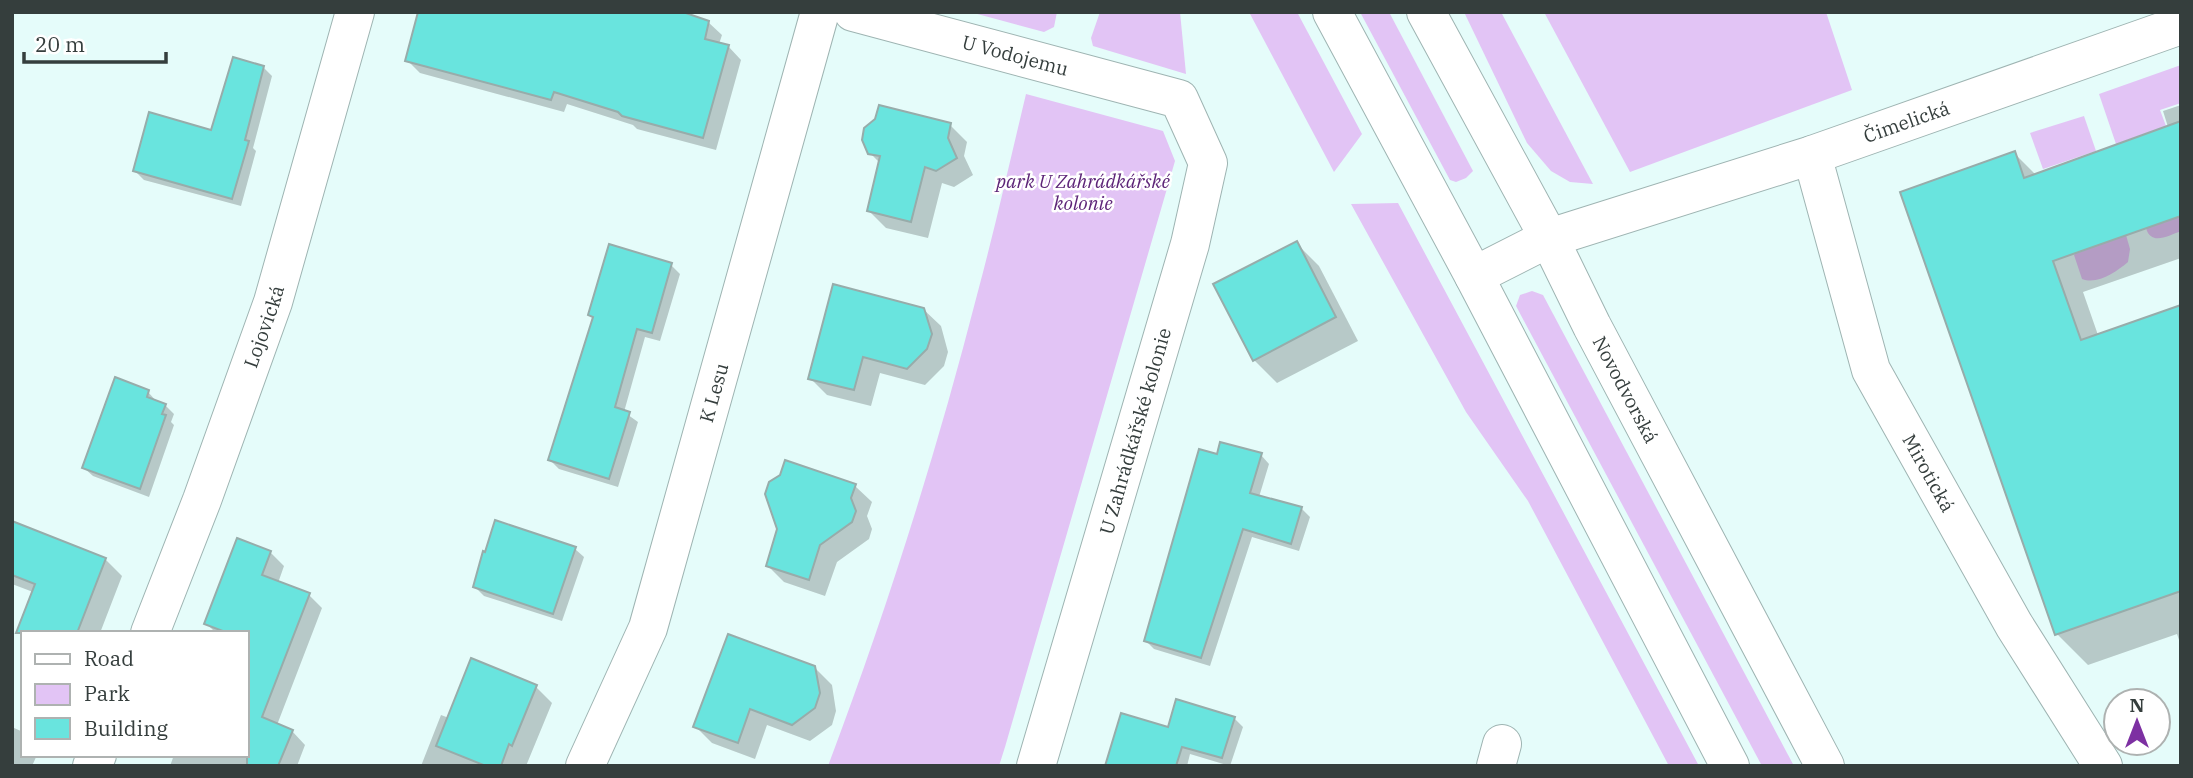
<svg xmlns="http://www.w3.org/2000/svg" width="2193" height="778" viewBox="0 0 2193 778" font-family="'IBM Plex Serif',serif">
  <rect width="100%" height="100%" fill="#e5fcfa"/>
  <g fill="#e2c4f5">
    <polygon points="970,12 1057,12 1054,27 1044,32"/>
    <polygon points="1100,12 1141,14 1144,12 1180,12 1186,74 1093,46 1091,38"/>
    <polygon points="1249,12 1297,12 1362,134 1334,172"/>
    <polygon points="1360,12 1389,12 1473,171 1466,178 1456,182 1450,180"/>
    <polygon points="1464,12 1501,12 1593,184 1570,182 1551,171 1527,143"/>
    <polygon points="1544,12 1826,12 1852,90 1630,172"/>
    <polygon points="2181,65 2181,103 2160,110 2166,126 2116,144 2099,94"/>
    <path d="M1026,94L1163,131L1175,161L1005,747L999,766H828C886,612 936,455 977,295C995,228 1010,161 1026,94Z"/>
    <polygon points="2084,116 2096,151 2043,169 2030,133"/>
    <polygon points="1398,203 1699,766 1669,766 1528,501 1466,412 1351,204"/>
    <path d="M2181,216V231C2168,236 2151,246 2146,228Z"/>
    <path d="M2126,235L2130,249L2128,262C2116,272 2098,285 2082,279L2074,255L2076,252Z"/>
    <polygon points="1532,291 1543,295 1794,766 1762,766 1516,306 1520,295"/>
  </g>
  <g fill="#0003">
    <polygon points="708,22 722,35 719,44 728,46 741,60 716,150 637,129 633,125 567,104 564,112 420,73 407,60"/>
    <polygon points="263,67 272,76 253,148 256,151 241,206 144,180 135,171 212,132"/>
    <polygon points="2181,105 2181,258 2083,292 2098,335 2181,307 2181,646 2177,634 2088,665 2057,634 2014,153 2037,176 2168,127 2163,111"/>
    <polygon points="950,125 967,142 964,156 973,175 954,187 942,183 928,238 886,228 869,211 880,163 870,153"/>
    <polygon points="1296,243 1319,266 1358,341 1277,383 1254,360"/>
    <polygon points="671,265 680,274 660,341 645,337 624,412 638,422 618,487 559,469 550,460 594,319 590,315"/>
    <polygon points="923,309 941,326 948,352 944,366 925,385 880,373 871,406 827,395 810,378"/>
    <polygon points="116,379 148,392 157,402 165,405 174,414 171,422 174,425 149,497 93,476 84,468"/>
    <polygon points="1261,455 1269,464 1259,497 1301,508 1310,517 1299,551 1252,537 1210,666 1154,649 1146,641"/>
    <polygon points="855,486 872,502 867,516 872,529 869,539 837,562 825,596 784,582 767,565"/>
    <polygon points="12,523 105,559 122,576 100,633 23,633 23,636 18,632 33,592 12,584"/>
    <polygon points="575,549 584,557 562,621 484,596 475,587"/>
    <polygon points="270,552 284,566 278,583 309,595 322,608 277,725 292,731 305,745 297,766 170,766 174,755 247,755 247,633 216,633 206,623"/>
    <polygon points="814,667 832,685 836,711 832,725 810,741 767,725 755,759 712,743 695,726"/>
    <polygon points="536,687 552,703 526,766 421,766 441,715 449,718"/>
    <polygon points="1234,718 1243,727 1230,766 1190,754 1187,766 1107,766 1169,729"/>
    <polygon points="12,727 23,732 23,755 37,755 32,766 12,766"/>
  </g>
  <g fill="#69e4de" stroke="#97acaa" stroke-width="2">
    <polygon points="418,12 683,12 709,21 705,39 729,45 703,138 622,116 618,112 554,92 551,100 405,61"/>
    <polygon points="233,57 264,66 245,140 249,141 232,199 133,171 149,112 211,130"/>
    <polygon points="879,105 951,123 948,138 957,158 936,171 925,167 911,222 867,211 880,156 868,154 862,140 864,128 875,119"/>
    <polygon points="2181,121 2181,216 2053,261 2081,340 2181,305 2181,591 2055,635 1900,192 2015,151 2024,178"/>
    <polygon points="1297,241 1336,317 1253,361 1213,284"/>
    <polygon points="609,244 672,263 652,333 637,329 615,407 630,412 609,479 548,460 593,317 588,315"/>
    <polygon points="833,284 924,308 932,334 927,349 907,369 863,357 854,390 808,379"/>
    <polygon points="115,377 149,390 147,397 166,404 162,414 166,415 140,489 82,468"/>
    <polygon points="1220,442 1262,453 1250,493 1302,507 1291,544 1243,529 1201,658 1144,641 1199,449 1217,454"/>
    <polygon points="785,460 856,484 851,498 856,511 852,522 820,545 809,580 766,566 777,529 765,494 769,482 780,475"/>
    <polygon points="495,520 576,547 553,614 473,587 483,551 485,552"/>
    <polygon points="12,521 106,558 77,633 16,633 35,584 12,575"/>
    <polygon points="237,538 271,551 262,575 310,593 262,717 293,730 278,766 247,766 247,633 228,633 204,624"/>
    <polygon points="728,634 815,666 820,693 815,708 792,725 750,709 738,743 693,727"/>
    <polygon points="471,658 537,685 512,746 509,744 501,766 486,766 436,746"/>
    <polygon points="1176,699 1235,717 1222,758 1182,747 1176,766 1105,766 1121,713 1168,727"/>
  </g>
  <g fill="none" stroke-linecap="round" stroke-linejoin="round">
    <defs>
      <g id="minor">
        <path id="s1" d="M853,12L1179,99L1208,163L1190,244L1036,766"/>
        <path id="s2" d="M1812,155L1871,370L2014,625L2103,766"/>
        <path id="s3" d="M1474,276L1549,238L1812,155L2181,25"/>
        <path id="s4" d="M150,633L202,500L273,302L355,12"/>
        <polyline points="92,766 97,755"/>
        <path id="s5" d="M585,766L648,628L820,12"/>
        <polyline points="1496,766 1502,744"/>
      </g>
      <g id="major">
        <polyline points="1332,12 1474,276 1730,766"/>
        <path id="s6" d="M1426,12L1549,238L1592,326L1825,766"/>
      </g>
    </defs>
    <use href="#minor" stroke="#9eb4b2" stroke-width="40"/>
    <use href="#major" stroke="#9eb4b2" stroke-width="40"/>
    <use href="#minor" stroke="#fff" stroke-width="38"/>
    <use href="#major" stroke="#fff" stroke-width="38"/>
  </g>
  <g text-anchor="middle" stroke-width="5" stroke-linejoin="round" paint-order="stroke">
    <g font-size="19" fill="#353e3d" stroke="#fff">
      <text dy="7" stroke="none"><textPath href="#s1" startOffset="168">U Vodojemu</textPath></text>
      <text dy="7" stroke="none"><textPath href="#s3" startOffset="460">Čimelická</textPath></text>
      <text dy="7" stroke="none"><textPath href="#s4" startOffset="327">Lojovická</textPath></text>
      <text dy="7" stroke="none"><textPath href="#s6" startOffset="427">Novodvorská</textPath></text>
      <text dy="7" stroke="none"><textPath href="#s5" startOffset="396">K Lesu</textPath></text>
      <text transform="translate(1135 431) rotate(-74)" y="7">U Zahrádkářské kolonie</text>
      <text dy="7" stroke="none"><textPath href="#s2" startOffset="341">Mirotická</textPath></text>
    </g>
    <g font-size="19" font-style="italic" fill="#5d2578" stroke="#fff">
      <text x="1083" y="188">park U Zahrádkářské<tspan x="1083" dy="22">kolonie</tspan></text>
    </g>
  </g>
  <rect width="2193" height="778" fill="none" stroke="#353e3d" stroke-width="28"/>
  <rect x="21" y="631" width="228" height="126" fill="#ffffff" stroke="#aeb2b1" stroke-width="2"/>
  <rect x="35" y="654" width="35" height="10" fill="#ffffff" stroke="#aeb2b1" stroke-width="2"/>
  <text x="84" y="666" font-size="21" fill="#353e3d">Road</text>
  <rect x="35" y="684" width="35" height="21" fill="#e2c4f5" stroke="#aeb2b1" stroke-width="2"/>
  <text x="84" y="701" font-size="21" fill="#353e3d">Park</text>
  <rect x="35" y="718" width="35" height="21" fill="#69e4de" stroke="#aeb2b1" stroke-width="2"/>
  <text x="84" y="736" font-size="21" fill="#353e3d">Building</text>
  <g transform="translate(2137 722)"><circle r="33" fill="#ffffff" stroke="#aeb2b1" stroke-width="2"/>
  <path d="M0-5L12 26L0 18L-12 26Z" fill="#7d30a2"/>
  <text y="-10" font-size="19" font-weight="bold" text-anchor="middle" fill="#353e3d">N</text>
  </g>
  <path d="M24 52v10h142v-10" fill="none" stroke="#353e3d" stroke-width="3.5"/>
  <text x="35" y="52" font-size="21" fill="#353e3d" stroke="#ffffff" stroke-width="5" paint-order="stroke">20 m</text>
</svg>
